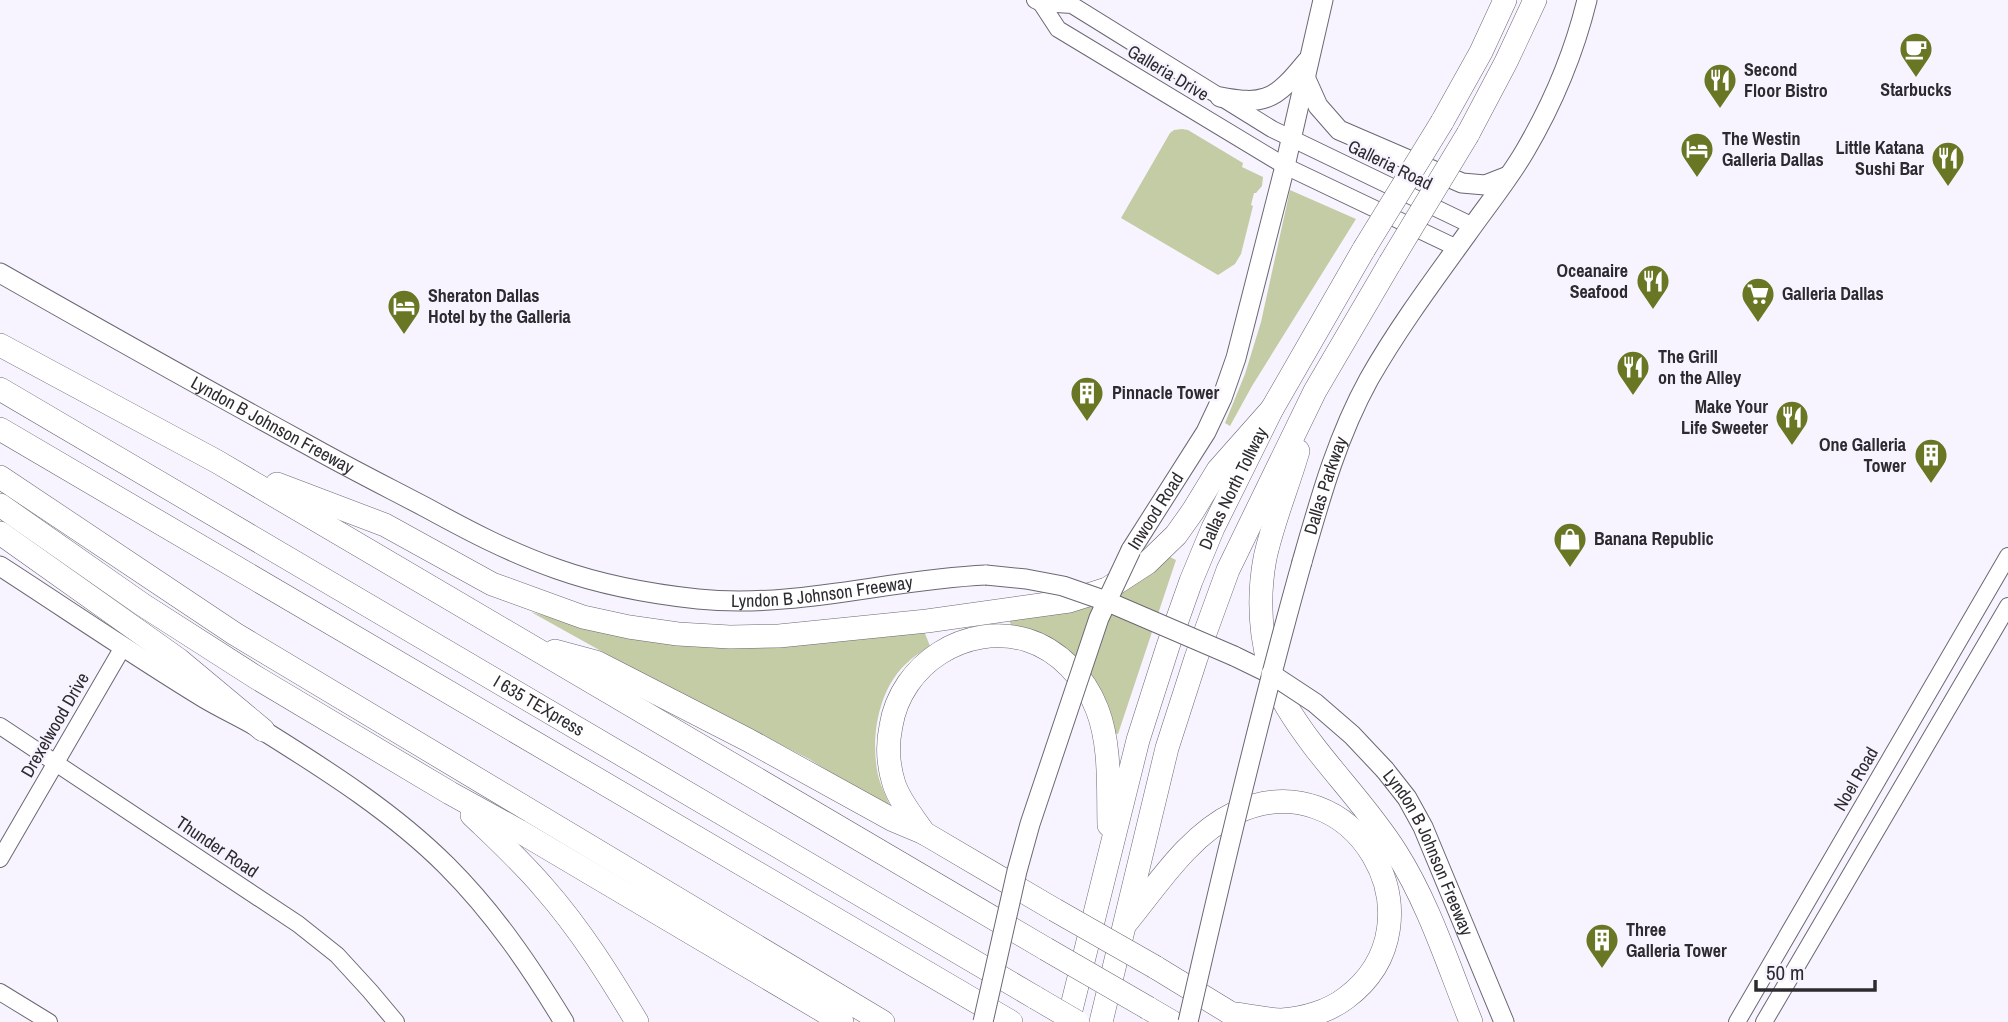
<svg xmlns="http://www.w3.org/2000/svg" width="2008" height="1022" viewBox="0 0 2008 1022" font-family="'Archivo Narrow',sans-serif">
  <rect width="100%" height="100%" fill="#f8f4ff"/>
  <g fill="#c3cca4">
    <polygon points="1182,129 1188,130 1243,163 1242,167 1263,177 1262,186 1256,193 1254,193 1251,205 1253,206 1241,254 1235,264 1218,275 1121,218 1170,133 1174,130"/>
    <polygon points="1290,190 1356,219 1252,386 1230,426 1225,423 1245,374 1261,322"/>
    <polygon points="1168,556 1176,560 1118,734 1112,733 1100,694 1012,628 1009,619"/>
    <path d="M531,612L606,632L924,631L930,646C923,651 914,656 908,662C878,688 870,738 878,775C881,788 888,800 892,811L809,759L646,676Z"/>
  </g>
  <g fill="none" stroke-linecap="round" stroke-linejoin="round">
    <defs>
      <g id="minor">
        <polyline points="1035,0 1041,3 1072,5 1272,129 1473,226"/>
        <polyline points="1041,3 1058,29 1285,166 1457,248"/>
        <polyline points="0,726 298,924 337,955 370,991 396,1022"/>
        <polyline points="0,859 123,647"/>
        <polyline points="0,992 49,1022"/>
        <polyline points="1737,1022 2008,556"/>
        <polyline points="1764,1022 2008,606"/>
      </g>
      <g id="major">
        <polyline points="1305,77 1318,106 1339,130 1462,183 1485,185 1508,176"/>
        <path d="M1220,97C1234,99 1251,103 1265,98C1281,94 1297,73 1307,61"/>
        <path id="s1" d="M0,273C102,331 205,389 308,445C347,467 387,487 427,508C469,531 511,553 557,569C602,585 651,594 698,599C795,609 890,579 986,575"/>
        <path id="s2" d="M1131,550L1206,432L1222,398L1236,358L1285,166L1323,0"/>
        <path id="s3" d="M1302,562C1320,499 1337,437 1369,379C1398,328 1433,281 1467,234C1486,207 1508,180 1525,151C1552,105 1574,53 1587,0"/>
        <path d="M0,566C68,610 135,656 204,698C224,710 245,719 264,731C328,771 394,813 447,866C494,913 530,966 564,1022"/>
        <polyline points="1234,656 1271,674"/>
        <path id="s4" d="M1385,770L1407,798L1423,827L1504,1022"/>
      </g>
      <g id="highway">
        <polyline points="1442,122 1481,52 1505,0"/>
        <polyline points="1468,134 1506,62 1535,0"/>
        <polyline points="0,345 216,461 1046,949"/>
        <path id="s5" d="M0,389L1036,998"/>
        <polyline points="0,429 1011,1022"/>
        <path d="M1298,451C1288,486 1273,521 1265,558C1256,607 1261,663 1287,707C1318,759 1364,801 1396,852C1429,904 1448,965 1471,1022"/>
        <polyline points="0,477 235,634 883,1022"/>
        <polyline points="277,484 385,525 492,584 583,617 629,627 678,634 730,637 779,636 927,621 1069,601 1107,589 1147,563 1176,535 1193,511 1218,470 1272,409"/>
        <polyline points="0,505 143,605 257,678 450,793 519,831 842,1022"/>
        <polyline points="0,533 179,660 263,730"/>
        <polyline points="555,651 596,662 748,740 893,820 924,833 1055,910"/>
        <path d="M472,815C497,839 522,862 544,888C580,929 609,975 637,1022"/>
        <path d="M924,833C914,818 900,802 894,784C888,765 887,745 891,726C901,664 966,622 1027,640C1059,650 1085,678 1097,709C1111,745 1108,787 1109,825"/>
        <path d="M1127,922C1158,884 1189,835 1235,813C1354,757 1448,922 1346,998C1329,1011 1304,1019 1281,1020C1266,1020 1249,1015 1234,1014"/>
        <polyline points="1155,967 1245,1022"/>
        <polyline points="1148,1008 1172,1022"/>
        <path id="s6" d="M1068,1022L1138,740L1168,646L1191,581L1213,528L1272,409L1364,249"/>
        <polyline points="1101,1022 1167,748 1196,658 1228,570 1315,391 1390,263"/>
      </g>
    </defs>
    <use href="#minor" stroke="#6c6873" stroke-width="18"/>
    <use href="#major" stroke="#6c6873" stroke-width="21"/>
    <use href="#highway" stroke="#6c6873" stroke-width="24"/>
    <use href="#minor" stroke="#fff" stroke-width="16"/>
    <use href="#major" stroke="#fff" stroke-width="19"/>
    <use href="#highway" stroke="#fff" stroke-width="23"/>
    <defs>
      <g id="major-bridge">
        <polyline points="986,575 1026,579 1063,586 1106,601 1234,656"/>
        <polyline points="1271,674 1315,703 1352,735 1385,770"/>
        <polyline points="983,1022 1017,871 1030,824 1099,618 1131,550"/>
        <path d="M1188,1022C1223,868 1259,715 1302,562"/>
      </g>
      <g id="highway-bridge">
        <polyline points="1364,249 1442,122"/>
        <polyline points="1390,263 1468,134"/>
        <polyline points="1055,910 1155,967"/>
        <polyline points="1046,949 1148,1008"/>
        <polyline points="1036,998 1077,1022"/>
      </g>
    </defs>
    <use href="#major-bridge" stroke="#6c6873" stroke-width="21" stroke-linecap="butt"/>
    <use href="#highway-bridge" stroke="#6c6873" stroke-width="24" stroke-linecap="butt"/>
    <use href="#major-bridge" stroke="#fff" stroke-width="19"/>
    <use href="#highway-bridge" stroke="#fff" stroke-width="23"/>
  </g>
  <defs>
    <symbol id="cafe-pin" viewBox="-11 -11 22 30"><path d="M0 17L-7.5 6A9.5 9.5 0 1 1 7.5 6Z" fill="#697724" stroke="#f8f4ff"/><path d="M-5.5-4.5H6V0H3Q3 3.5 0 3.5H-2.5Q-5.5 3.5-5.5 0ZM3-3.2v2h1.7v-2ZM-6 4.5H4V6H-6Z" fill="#fff"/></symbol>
    <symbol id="restaurant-pin" viewBox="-11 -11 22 30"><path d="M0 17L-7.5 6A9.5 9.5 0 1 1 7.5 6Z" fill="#697724" stroke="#f8f4ff"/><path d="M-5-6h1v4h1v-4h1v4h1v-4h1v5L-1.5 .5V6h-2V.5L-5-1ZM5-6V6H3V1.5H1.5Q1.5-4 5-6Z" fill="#fff"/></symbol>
    <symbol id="hotel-pin" viewBox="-11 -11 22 30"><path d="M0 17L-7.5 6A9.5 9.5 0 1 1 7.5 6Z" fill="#697724" stroke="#f8f4ff"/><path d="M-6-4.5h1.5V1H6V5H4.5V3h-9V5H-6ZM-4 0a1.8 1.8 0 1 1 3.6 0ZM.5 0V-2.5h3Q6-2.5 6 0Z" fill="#fff"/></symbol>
    <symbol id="supermarket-pin" viewBox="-11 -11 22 30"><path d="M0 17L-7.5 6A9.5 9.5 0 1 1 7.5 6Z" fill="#697724" stroke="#f8f4ff"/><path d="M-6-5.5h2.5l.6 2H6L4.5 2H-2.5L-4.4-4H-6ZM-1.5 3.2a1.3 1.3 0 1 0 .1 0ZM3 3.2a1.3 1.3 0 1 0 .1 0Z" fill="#fff"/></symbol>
    <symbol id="building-pin" viewBox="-11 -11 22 30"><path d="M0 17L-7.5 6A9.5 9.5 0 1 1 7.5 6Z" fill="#697724" stroke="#f8f4ff"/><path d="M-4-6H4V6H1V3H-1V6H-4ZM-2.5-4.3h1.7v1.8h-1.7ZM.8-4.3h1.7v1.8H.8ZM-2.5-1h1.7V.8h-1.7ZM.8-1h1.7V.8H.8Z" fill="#fff"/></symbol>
    <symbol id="shop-pin" viewBox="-11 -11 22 30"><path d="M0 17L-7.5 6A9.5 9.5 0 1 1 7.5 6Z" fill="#697724" stroke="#f8f4ff"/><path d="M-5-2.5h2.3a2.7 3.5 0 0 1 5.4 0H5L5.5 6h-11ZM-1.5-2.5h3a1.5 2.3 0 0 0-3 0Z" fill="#fff"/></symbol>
  </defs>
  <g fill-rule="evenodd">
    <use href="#cafe-pin" x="1897" y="30" width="38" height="52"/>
    <use href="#restaurant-pin" x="1701" y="61" width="38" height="52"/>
    <use href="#hotel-pin" x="1678" y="130" width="38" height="52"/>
    <use href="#restaurant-pin" x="1929" y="139" width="38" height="52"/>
    <use href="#restaurant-pin" x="1634" y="262" width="38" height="52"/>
    <use href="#supermarket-pin" x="1739" y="275" width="38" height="52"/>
    <use href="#hotel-pin" x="385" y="287" width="38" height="52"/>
    <use href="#restaurant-pin" x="1614" y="348" width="38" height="52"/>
    <use href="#building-pin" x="1068" y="374" width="38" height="52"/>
    <use href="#restaurant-pin" x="1773" y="398" width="38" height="52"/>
    <use href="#building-pin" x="1912" y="436" width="38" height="52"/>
    <use href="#shop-pin" x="1551" y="520" width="38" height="52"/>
    <use href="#building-pin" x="1583" y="921" width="38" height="52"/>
  </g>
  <g text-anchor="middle" stroke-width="5" stroke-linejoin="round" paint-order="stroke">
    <g font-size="18" font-weight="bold" fill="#2d2b30" stroke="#f8f4ff" text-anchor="start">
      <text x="1744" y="76">Second<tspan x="1744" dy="21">Floor Bistro</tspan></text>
      <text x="1916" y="96" text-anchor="middle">Starbucks</text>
      <text x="1722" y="145">The Westin<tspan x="1722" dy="21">Galleria Dallas</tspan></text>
      <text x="1924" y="154" text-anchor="end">Little Katana<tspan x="1924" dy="21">Sushi Bar</tspan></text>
      <text x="1628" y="277" text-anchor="end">Oceanaire<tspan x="1628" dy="21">Seafood</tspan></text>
      <text x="1782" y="300">Galleria Dallas</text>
      <text x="428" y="302">Sheraton Dallas<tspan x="428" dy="21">Hotel by the Galleria</tspan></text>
      <text x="1658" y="363">The Grill<tspan x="1658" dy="21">on the Alley</tspan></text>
      <text x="1112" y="399">Pinnacle Tower</text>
      <text x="1768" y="413" text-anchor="end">Make Your<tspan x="1768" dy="21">Life Sweeter</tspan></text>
      <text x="1906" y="451" text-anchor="end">One Galleria<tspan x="1906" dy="21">Tower</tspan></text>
      <text x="1594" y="545">Banana Republic</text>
      <text x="1626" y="936">Three<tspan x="1626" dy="21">Galleria Tower</tspan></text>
    </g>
    <g font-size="18" fill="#2d2b30" stroke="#f8f4ff">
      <text transform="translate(1168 73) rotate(31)" y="6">Galleria Drive</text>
      <text transform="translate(1390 165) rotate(26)" y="6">Galleria Road</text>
      <text dy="6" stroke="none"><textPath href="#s1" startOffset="312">Lyndon B Johnson Freeway</textPath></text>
      <text dy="6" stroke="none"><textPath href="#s3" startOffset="80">Dallas Parkway</textPath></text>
      <text dy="6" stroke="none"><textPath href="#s6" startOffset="560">Dallas North Tollway</textPath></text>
      <text dy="6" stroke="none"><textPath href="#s2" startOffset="46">Inwood Road</textPath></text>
      <text dy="6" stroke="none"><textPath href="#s1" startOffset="900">Lyndon B Johnson Freeway</textPath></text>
      <text dy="6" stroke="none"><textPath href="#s5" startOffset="625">I 635 TEXpress</textPath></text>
      <text transform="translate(55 725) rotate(-60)" y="6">Drexelwood Drive</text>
      <text transform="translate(1856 779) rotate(-60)" y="6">Noel Road</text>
      <text transform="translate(217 847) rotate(34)" y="6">Thunder Road</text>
      <text dy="6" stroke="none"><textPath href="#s4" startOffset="94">Lyndon B Johnson Freeway</textPath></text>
    </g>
  </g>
  <path d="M1756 980v10h119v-10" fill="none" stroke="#2d2b30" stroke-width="3.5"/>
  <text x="1766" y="980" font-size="21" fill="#2d2b30" stroke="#f8f4ff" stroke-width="5" paint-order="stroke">50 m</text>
</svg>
